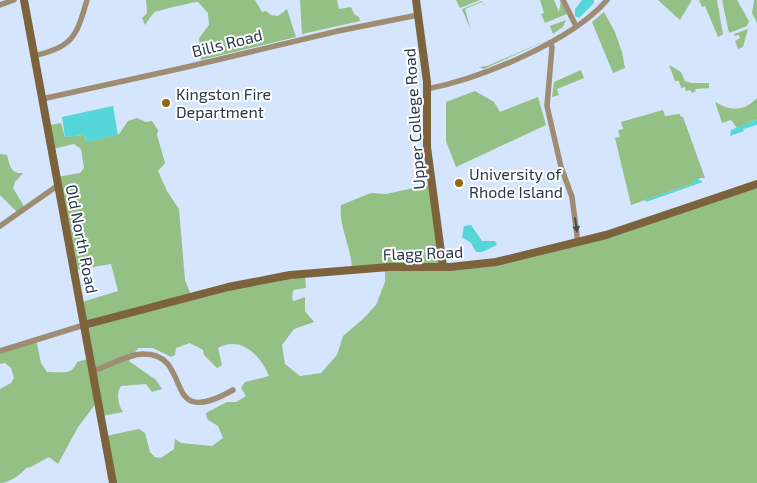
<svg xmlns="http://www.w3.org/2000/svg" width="757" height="483" viewBox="0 0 757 483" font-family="'Exo 2',sans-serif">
  <rect width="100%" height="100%" fill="#d4e5fd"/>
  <g fill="#94c085">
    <path d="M146,0H255L262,12L266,11L271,15L278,16L287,9L296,37L201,60L198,49L200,46L199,38L209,25L208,13L198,2C192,2 161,10 155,12C151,15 148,21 145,25L142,18L147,13Z"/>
    <polygon points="300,0 337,0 339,9 351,7 354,14 359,17 360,21 302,34"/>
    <polygon points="456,0 480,0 460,8"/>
    <polygon points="540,0 554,0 559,12 561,0 567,14 545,23 541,14 544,13"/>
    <polygon points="658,0 692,0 680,20"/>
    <polygon points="699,0 717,0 723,34 718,37 705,6 702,7"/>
    <polygon points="722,0 737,0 749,21 747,26 729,33"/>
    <polygon points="754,0 757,0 757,23 752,13"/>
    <polygon points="482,1 486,8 482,2 465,9 471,31 462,9"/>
    <polygon points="604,12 615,32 622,52 625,68 613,73 592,22"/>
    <polygon points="566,20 563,27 553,34 550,26"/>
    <polygon points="748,29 743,47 738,49 735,41 740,38 739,35 735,36 734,34"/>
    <polygon points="552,38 484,69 479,67 487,66"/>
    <polygon points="669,65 681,72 685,81 692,83 709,83 709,88 695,89 696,91 692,93 690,90 686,91 685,87 681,88 679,81 675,81"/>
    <polygon points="581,70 584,78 557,89 559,95 552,97 554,82"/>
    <polygon points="475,91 494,102 500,112 538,97 546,125 456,167 446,141 446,102"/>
    <path d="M757,98V119L737,128L731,120L722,123L715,102C731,111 743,112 757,98Z"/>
    <polygon points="663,110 665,116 680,114 681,117 683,117 705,178 700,178 692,184 631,205 615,138 620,137 618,130 623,129 621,122"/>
    <path d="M137,118L146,122L152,121L158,130L157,135L165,163L158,171L167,191L179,209L185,280L191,295L305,274L306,288L293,290L292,299L294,301L305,297V311L314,322L294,329L282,345L285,364L300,376L321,373L337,355L343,336L362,320L376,305L385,282V267L352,268C351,248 338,223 341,205L371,193L386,194L431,184L444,265L490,261L575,242L757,182V483H114L106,436L139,429L145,433L150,452L155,457L161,458L174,449L175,439L181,443L212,446L223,438L218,426L207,419L206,413L227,402H236L246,396L241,388L245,382L269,376C261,356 241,335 218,348L222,365L217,368L204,355L203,350L190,343L176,348L175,355L171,357L153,348H138L129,361L156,380L162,389L152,392L146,384L121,386C116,393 118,405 123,412L102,416L97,402L78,427L58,464L49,457L31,467L26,468C21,475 8,483 0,483V389L11,383L14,378L11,368L5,363L0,364V349L36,339L41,363L47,372C60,371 71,377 77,362L91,358L82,302L118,291L111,264L75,270L57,177L80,173L84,168L81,149L74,144L52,149L49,125L61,123L65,137L85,135L86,142L119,134L128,121Z"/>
    <path d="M0,154L7,155C10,165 10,174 23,173L15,182L13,188L25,208L18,213L0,195Z"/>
  </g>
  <g fill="#55d6d9">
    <polygon points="582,0 594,0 594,3 579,18 575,16 575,9"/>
    <polygon points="113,106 118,135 86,142 85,135 65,137 62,117"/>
    <polygon points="757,119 757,125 743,129 744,131 730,136 731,130"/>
    <polygon points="696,178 703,182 646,202 645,200 692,184"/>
    <polygon points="471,225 482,241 495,241 497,245 482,252 476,252 471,243 462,237 464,226"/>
  </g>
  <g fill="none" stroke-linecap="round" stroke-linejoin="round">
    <g stroke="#9e8d72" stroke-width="5.5">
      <polyline points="563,0 576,26"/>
      <polyline points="0,5 14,0"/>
      <polyline points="550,43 552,47 547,106 561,167 572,197 578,243"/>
      <path d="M34,56C73,46 76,38 87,0"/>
      <path d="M427,89C480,79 572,41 607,0"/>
      <polyline points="42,99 187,67 338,31 418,15"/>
      <polyline points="0,226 57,186"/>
      <polyline points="0,351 84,325"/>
      <path d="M93,371C107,367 130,353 144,354C195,354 159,432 233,390"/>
    </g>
    <g stroke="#7c633b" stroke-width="8">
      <polyline points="24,0 113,483"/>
      <polyline points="416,0 427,82 427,147 443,267"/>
      <polyline points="84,325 228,287 290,275 389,267 450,267 496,262 606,235 757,184"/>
    </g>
  </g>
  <defs><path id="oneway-solid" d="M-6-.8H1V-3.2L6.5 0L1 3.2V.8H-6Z" transform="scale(1.25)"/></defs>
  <use fill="#464d58" href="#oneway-solid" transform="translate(576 225) rotate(82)"/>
  <g fill="#936813" stroke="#fff" stroke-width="2">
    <circle cx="166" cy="103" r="5"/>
    <circle cx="459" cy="183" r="5"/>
  </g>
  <g text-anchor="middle" stroke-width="4" stroke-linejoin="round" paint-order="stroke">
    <g font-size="16" fill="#283850" stroke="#fff">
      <text transform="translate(227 43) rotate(-14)" y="6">Bills Road</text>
      <text transform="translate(414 119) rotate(-94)" y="6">Upper College Road</text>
      <text transform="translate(82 239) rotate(79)" y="6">Old North Road</text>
      <text transform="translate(423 253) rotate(-2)" y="6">Flagg Road</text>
    </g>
    <g font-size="16" fill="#283850" stroke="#fff" text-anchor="start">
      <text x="176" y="100">Kingston Fire<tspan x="176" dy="18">Department</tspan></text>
      <text x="469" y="180">University of<tspan x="469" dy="18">Rhode Island</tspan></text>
    </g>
  </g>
</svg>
